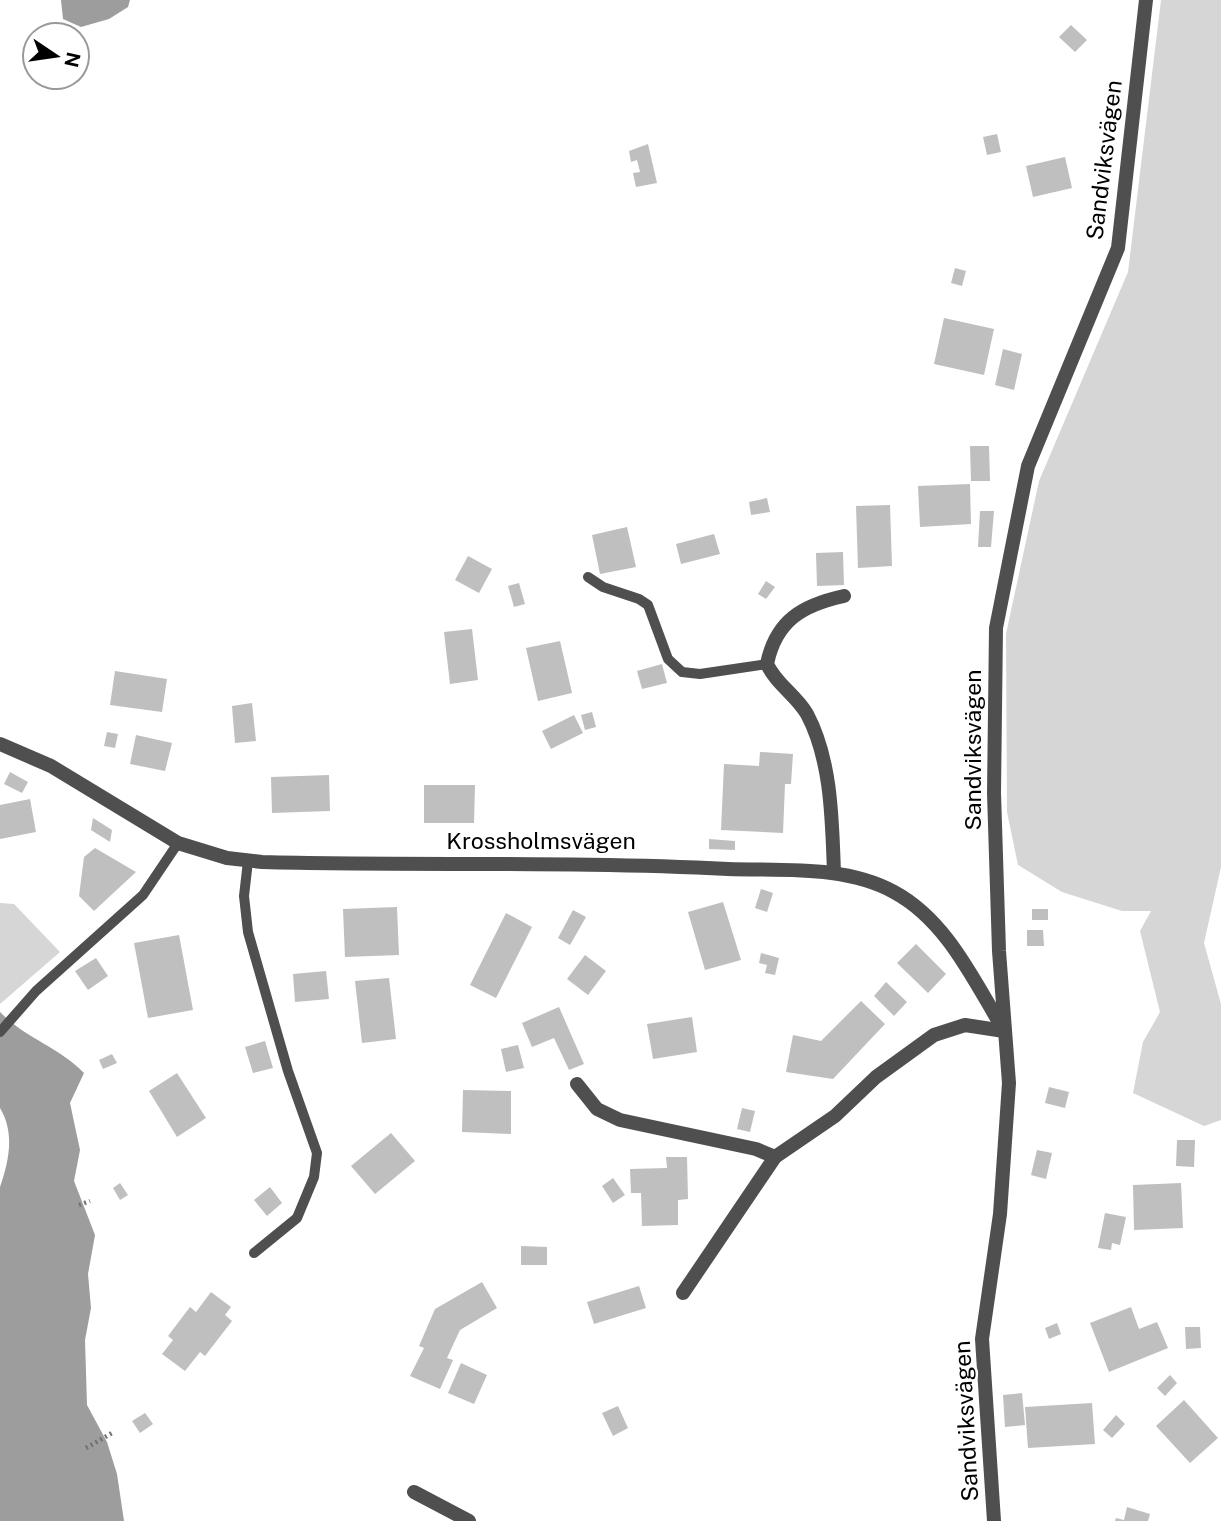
<svg xmlns="http://www.w3.org/2000/svg" width="1221" height="1521" viewBox="0 0 1221 1521" font-family="'Public Sans',sans-serif">
  <rect width="100%" height="100%" fill="#fff"/>
  <g fill="#d6d6d6">
    <polygon points="1161,0 1221,0 1221,867 1204,943 1221,1004 1221,1120 1204,1126 1133,1093 1143,1042 1160,1012 1140,931 1151,911 1122,911 1062,892 1018,865 1007,812 1006,634 1039,481 1128,272"/>
    <polygon points="0,903 14,904 60,952 0,1004"/>
  </g>
  <g fill="#9d9d9d">
    <polygon points="61,0 130,0 128,7 109,19 81,27 63,19"/>
    <path d="M0,1012C25,1038 59,1047 84,1073L70,1103L80,1150L74,1181L95,1235L88,1274L91,1308L85,1340L87,1405L107,1442L117,1474L124,1521H0V1187C9,1161 15,1133 0,1108Z"/>
  </g>
  <g fill="#bfbfbf">
    <polygon points="1071,25 1087,40 1075,52 1059,37"/>
    <polygon points="997,134 1001,152 987,155 983,137"/>
    <polygon points="648,144 657,183 636,187 633,173 640,172 637,160 631,162 629,151"/>
    <polygon points="1065,157 1072,188 1033,197 1026,166"/>
    <polygon points="955,268 966,271 962,286 951,283"/>
    <polygon points="944,318 994,329 984,375 934,364"/>
    <polygon points="1003,349 1022,354 1014,390 995,385"/>
    <polygon points="970,446 989,446 990,481 971,481"/>
    <polygon points="970,484 971,524 920,527 918,486"/>
    <polygon points="767,498 770,512 751,515 749,502"/>
    <polygon points="890,505 892,566 858,568 856,506"/>
    <polygon points="980,511 994,511 991,547 978,547"/>
    <polygon points="627,527 636,567 600,574 592,535"/>
    <polygon points="714,534 720,554 681,564 676,544"/>
    <polygon points="843,552 844,585 817,586 816,553"/>
    <polygon points="468,556 492,569 479,593 455,580"/>
    <polygon points="766,581 775,587 766,599 758,594"/>
    <polygon points="519,583 525,604 514,607 508,586"/>
    <polygon points="472,629 478,680 450,684 444,632"/>
    <polygon points="560,641 572,693 538,701 526,648"/>
    <polygon points="662,664 667,683 642,689 637,671"/>
    <polygon points="115,671 167,679 162,712 110,705"/>
    <polygon points="252,703 256,741 235,743 232,706"/>
    <polygon points="592,712 596,727 585,730 581,715"/>
    <polygon points="574,715 583,733 551,749 542,731"/>
    <polygon points="107,732 118,734 115,748 104,746"/>
    <polygon points="136,735 172,743 165,771 130,764"/>
    <polygon points="760,752 793,754 791,784 785,784 783,833 721,830 724,764 759,766"/>
    <polygon points="10,772 28,782 22,793 4,784"/>
    <polygon points="329,775 330,811 272,813 271,777"/>
    <polygon points="424,785 475,785 474,823 424,823"/>
    <polygon points="30,799 36,832 0,839 0,805"/>
    <polygon points="93,818 112,830 110,842 91,830"/>
    <polygon points="709,839 735,841 735,850 709,849"/>
    <polygon points="95,848 136,872 94,911 79,896 84,857"/>
    <polygon points="761,889 773,893 767,912 755,908"/>
    <polygon points="723,902 741,960 705,970 688,912"/>
    <polygon points="397,907 399,955 345,957 343,909"/>
    <rect x="1032" y="909" width="16" height="11"/>
    <polygon points="573,910 586,917 570,945 558,938"/>
    <polygon points="506,913 532,927 496,998 470,985"/>
    <polygon points="1027,930 1043,930 1044,946 1027,946"/>
    <polygon points="179,935 193,1010 148,1018 134,943"/>
    <polygon points="916,944 946,974 928,993 897,963"/>
    <polygon points="761,953 779,958 775,975 765,973 767,965 759,963"/>
    <polygon points="585,955 606,971 588,995 567,979"/>
    <polygon points="96,958 108,976 88,990 75,971"/>
    <polygon points="326,971 329,999 295,1002 293,974"/>
    <polygon points="389,978 396,1039 362,1043 355,981"/>
    <polygon points="886,982 907,1002 894,1016 874,996"/>
    <polygon points="861,1001 885,1024 833,1079 786,1072 793,1035 821,1041"/>
    <polygon points="559,1007 584,1064 569,1070 554,1038 532,1047 522,1023"/>
    <polygon points="692,1017 697,1052 653,1059 647,1024"/>
    <polygon points="265,1041 273,1068 253,1073 245,1047"/>
    <polygon points="518,1045 524,1068 506,1072 501,1049"/>
    <polygon points="112,1054 117,1063 103,1069 99,1060"/>
    <polygon points="177,1073 206,1118 177,1137 149,1091"/>
    <polygon points="1049,1087 1069,1092 1065,1108 1045,1103"/>
    <polygon points="463,1090 511,1091 511,1134 462,1132"/>
    <polygon points="742,1108 755,1111 750,1132 737,1129"/>
    <polygon points="391,1133 415,1161 375,1194 351,1166"/>
    <polygon points="1177,1140 1195,1140 1194,1167 1176,1166"/>
    <polygon points="1037,1150 1052,1153 1046,1179 1031,1175"/>
    <polygon points="666,1157 687,1157 688,1199 678,1200 678,1225 642,1226 641,1193 631,1193 630,1169 667,1168"/>
    <polygon points="613,1178 625,1195 613,1203 602,1186"/>
    <polygon points="120,1183 128,1195 120,1200 113,1188"/>
    <polygon points="1181,1183 1183,1228 1134,1230 1133,1185"/>
    <polygon points="270,1187 282,1203 267,1216 254,1200"/>
    <polygon points="1105,1213 1126,1217 1120,1245 1112,1243 1111,1250 1098,1248"/>
    <polygon points="521,1246 547,1247 547,1265 521,1265"/>
    <polygon points="482,1282 497,1308 460,1330 447,1358 453,1360 440,1389 410,1376 424,1348 419,1346 435,1309"/>
    <polygon points="639,1286 646,1308 594,1324 587,1302"/>
    <polygon points="211,1292 231,1307 225,1315 232,1321 205,1356 200,1352 185,1371 162,1354 173,1340 168,1336 190,1307 196,1312"/>
    <polygon points="1131,1307 1139,1329 1157,1322 1168,1348 1109,1372 1090,1323"/>
    <polygon points="1057,1323 1061,1334 1049,1339 1045,1328"/>
    <polygon points="1185,1327 1200,1327 1201,1348 1186,1349"/>
    <polygon points="461,1363 487,1375 474,1404 448,1393"/>
    <polygon points="1170,1375 1177,1383 1165,1396 1157,1388"/>
    <polygon points="1022,1393 1025,1425 1005,1427 1003,1395"/>
    <polygon points="1184,1400 1218,1438 1190,1463 1156,1426"/>
    <polygon points="1092,1403 1095,1444 1028,1448 1025,1407"/>
    <polygon points="618,1406 628,1428 613,1436 602,1413"/>
    <polygon points="145,1413 153,1424 140,1433 132,1421"/>
    <polygon points="1116,1415 1125,1424 1112,1438 1103,1430"/>
    <polygon points="1127,1507 1150,1514 1148,1521 1115,1521 1116,1518 1124,1520"/>
  </g>
  <g fill="none" stroke-linecap="round" stroke-linejoin="round">
    <g stroke="#717171" stroke-width="4.5" stroke-dasharray="2 3.5" stroke-linecap="butt">
      <polyline points="79,1205 90,1201"/>
      <polyline points="86,1448 112,1433"/>
    </g>
    <g stroke="#4f4f4f" stroke-width="10">
      <polyline points="588,577 603,587 639,599 648,605 668,659 682,672 700,674 767,664"/>
      <polyline points="248,861 244,896 248,932 288,1071 317,1153 314,1177 297,1218 254,1253"/>
      <polyline points="0,1032 36,991 143,895 178,843"/>
    </g>
    <g stroke="#4f4f4f" stroke-width="14">
      <path d="M0,744L51,766L178,843L227,858L262,862C417,866 572,861 728,869C782,871 845,865 894,892C946,920 973,979 1002,1027"/>
      <path d="M834,873C832,822 832,761 807,714C796,695 776,684 767,664C776,620 803,605 844,596"/>
      <polyline points="577,1084 597,1109 620,1120 756,1149 775,1157"/>
      <polyline points="683,1293 775,1157 835,1116 876,1077 934,1035 965,1025 1004,1031"/>
      <polyline points="414,1492 469,1521"/>
      <polyline points="994,1521 982,1339 1000,1214 1009,1083 999,951 994,793 996,628 1028,466 1118,248 1146,0"/>
    </g>
  </g>
  <g text-anchor="middle" stroke-width="5" stroke-linejoin="round" paint-order="stroke">
    <g font-size="23" fill="#000" stroke="#fff">
      <text transform="translate(1104 160) rotate(-83)" y="8">Sandviksvägen</text>
      <text transform="translate(973 750) rotate(-90)" y="8">Sandviksvägen</text>
      <text x="541" y="849">Krossholmsvägen</text>
      <text transform="translate(966 1421) rotate(-93)" y="8">Sandviksvägen</text>
    </g>
  </g>
  <g transform="translate(56 56) rotate(103)"><circle r="33" fill="#ffffff" stroke="#999999" stroke-width="2"/>
  <path d="M0-5L12 26L0 18L-12 26Z" fill="#000000"/>
  <text y="-10" font-size="19" font-weight="bold" text-anchor="middle" fill="#000000">N</text>
  </g>
</svg>
